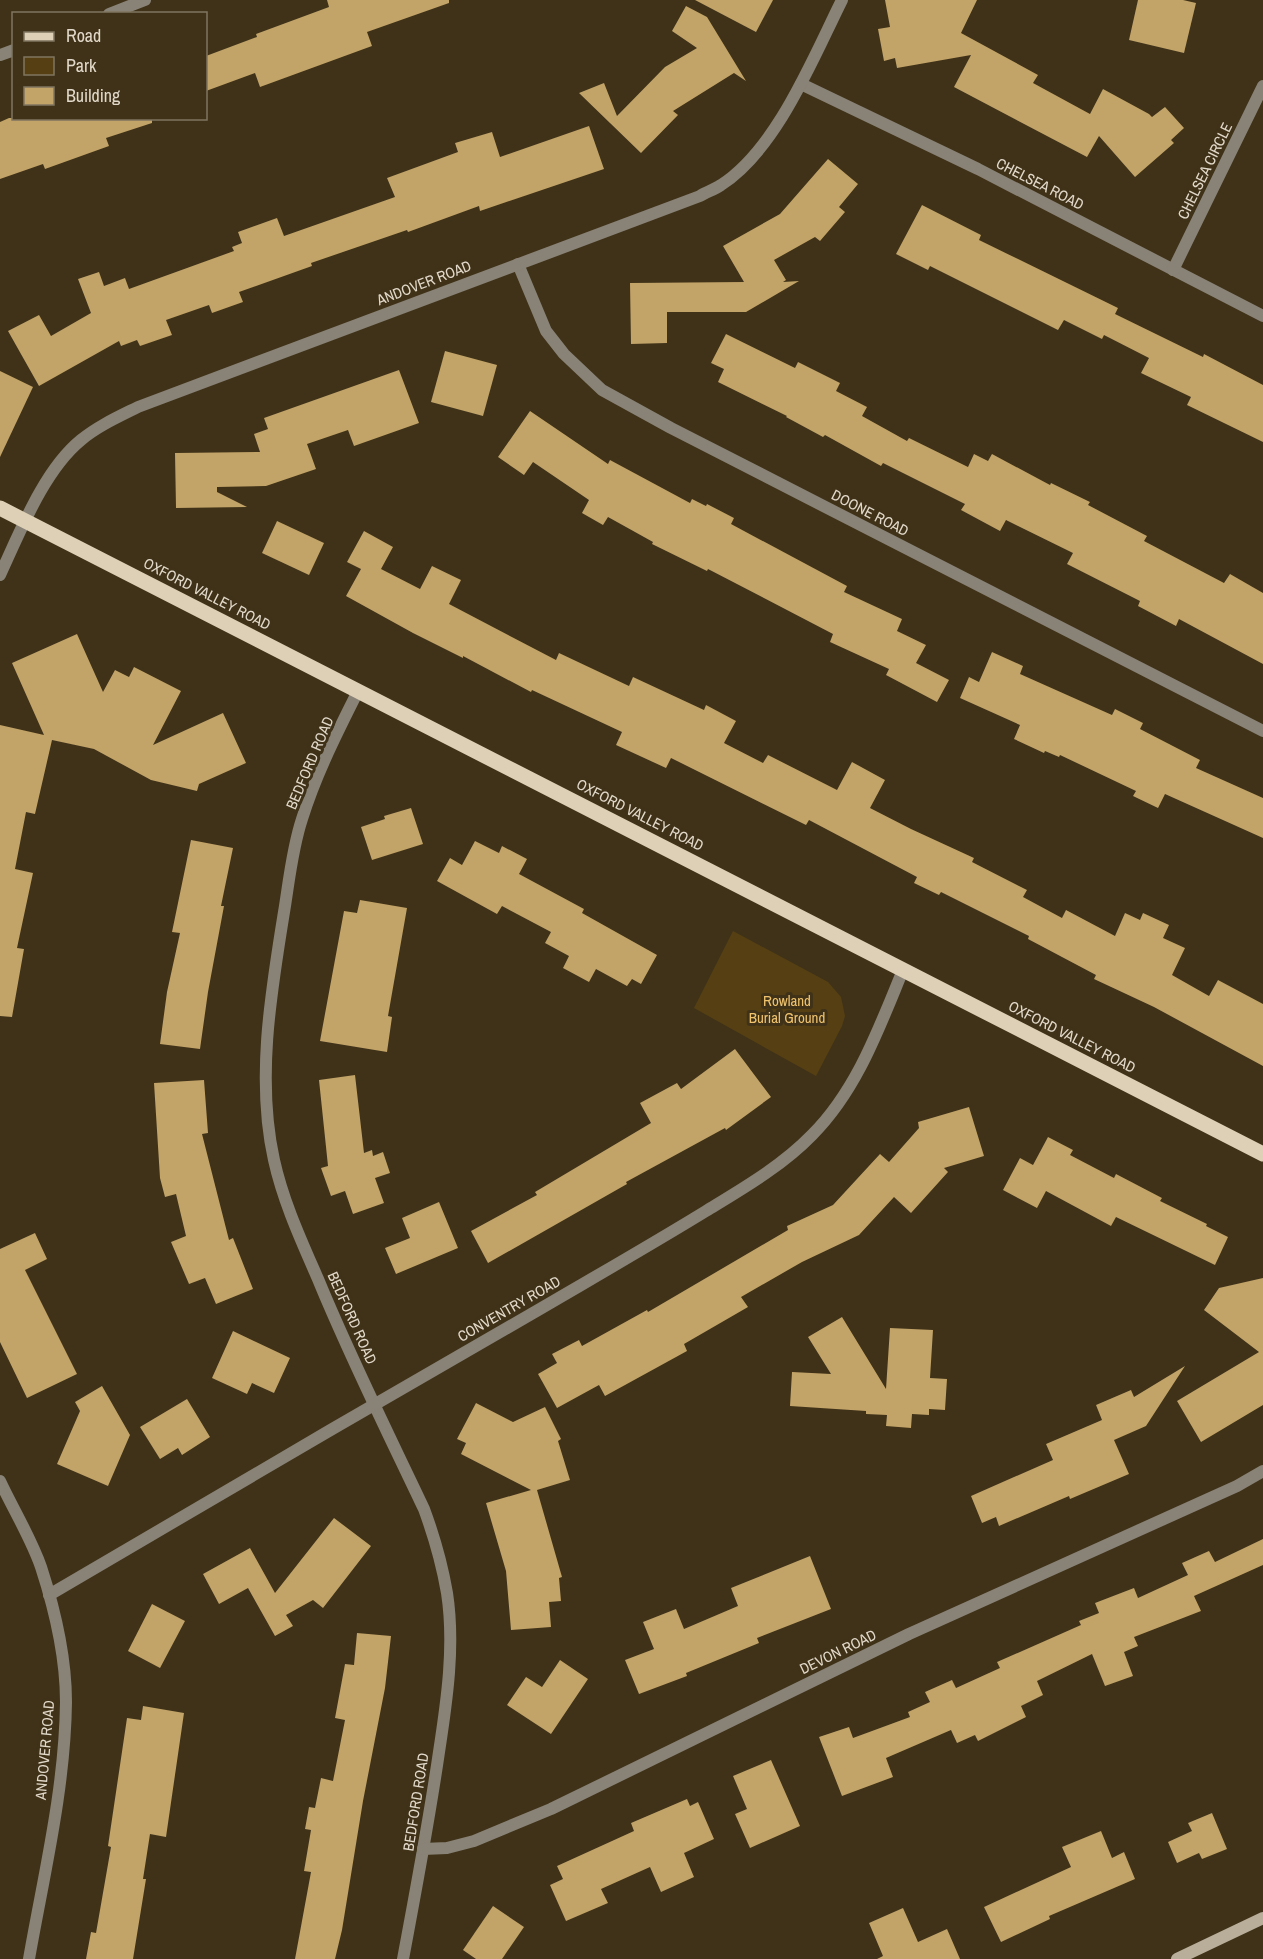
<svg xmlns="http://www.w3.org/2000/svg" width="1263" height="1959" viewBox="0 0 1263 1959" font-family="'Archivo Narrow',sans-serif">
  <rect width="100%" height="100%" fill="#3f3218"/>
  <polygon fill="#564013" points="733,931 828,982 841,997 845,1016 842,1026 816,1076 694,1008"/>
  <g fill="#c2a368">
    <polygon points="327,0 449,0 449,3 367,32 372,46 260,87 255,73 206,91 206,56 257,37 256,34 329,7"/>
    <polygon points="695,0 773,0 756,32"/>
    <polygon points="885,0 977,0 961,33 1038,75 1033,83 1090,114 1103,89 1149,114 1152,117 1165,107 1184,128 1171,140 1174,143 1135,177 1099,136 1087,157 954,87 971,55 897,68 895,58 884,61 878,29 890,27"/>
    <polygon points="1138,0 1183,0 1196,3 1184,53 1129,40"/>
    <polygon points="686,6 707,17 746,81 734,73 673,111 678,115 641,153 579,93 604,83 617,116 665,67 697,48 672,31"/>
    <polygon points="9,118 152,118 152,123 106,138 109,146 45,169 43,164 0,179 0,122"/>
    <polygon points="589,126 604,169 480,211 479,206 408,232 407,230 311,263 312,266 239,292 243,302 212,313 209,305 166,320 172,335 140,346 137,340 121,346 119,341 39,386 8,331 39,315 51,336 91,313 78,279 99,272 104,286 125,278 129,289 234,251 232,247 242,243 238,232 277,218 284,236 395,197 387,178 458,152 455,143 492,132 500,157"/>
    <polygon points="828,159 858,184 839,207 845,212 820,241 815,237 774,260 786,280 783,282 799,281 746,312 667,312 667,343 631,344 630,283 744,282 723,246 780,214"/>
    <polygon points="922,205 981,235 979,240 1118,308 1115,314 1203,357 1204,354 1263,385 1263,442 1187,405 1191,397 1141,373 1149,358 1104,335 1102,339 1064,320 1058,330 930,266 928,270 896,254"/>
    <polygon points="726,334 795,368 798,362 840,383 836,391 867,407 862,416 907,441 909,438 968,467 974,454 988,461 992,454 1050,485 1051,483 1090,502 1088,505 1147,536 1144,541 1224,583 1230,574 1263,593 1263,664 1179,619 1176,626 1138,606 1140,601 1067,564 1073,553 1006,520 1000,531 961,510 965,504 883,463 881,466 825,435 823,437 786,417 787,416 718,382 724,369 711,363"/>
    <polygon points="445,351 497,365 483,416 431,402"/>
    <polygon points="399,370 419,423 354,446 348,430 307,444 316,469 266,486 217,487 217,492 247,507 176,508 175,453 260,452 254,434 268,429 264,418"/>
    <polygon points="0,371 33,387 0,457"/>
    <polygon points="530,411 608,464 610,460 690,503 692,499 706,506 707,504 734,518 731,524 847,586 844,592 902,619 897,631 926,645 916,663 949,680 937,702 886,675 889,669 830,642 833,634 708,569 707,571 652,544 653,542 608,517 603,525 582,513 589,500 533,462 524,475 498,457"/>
    <polygon points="277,521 324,543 309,575 262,553"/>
    <polygon points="364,531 393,547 381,569 420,589 432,566 461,580 449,604 556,660 559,653 629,686 633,677 704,710 706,705 736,721 724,743 763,763 768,755 837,790 852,762 885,780 870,808 911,829 974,858 972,862 1027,890 1023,897 1062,918 1066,910 1115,936 1125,913 1140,920 1143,913 1169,925 1163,938 1185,948 1172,975 1209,996 1218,980 1263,1004 1263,1066 1154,1007 1094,979 1096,975 1028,939 1029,936 941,892 939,895 914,883 917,877 809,820 806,825 671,758 666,768 616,745 622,732 532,690 531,692 463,656 463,658 413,633 346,596 361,569 347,562"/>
    <polygon points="77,634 103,692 115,670 129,677 134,667 181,691 153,745 223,713 246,763 199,784 197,791 151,780 94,749 52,740 35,814 26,812 15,869 33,873 17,948 24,949 12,1017 0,1016 0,725 44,735 12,663"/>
    <polygon points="992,652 1023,666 1020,674 1112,715 1115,709 1143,723 1140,729 1200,760 1196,768 1263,798 1263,838 1165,794 1158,808 1133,796 1136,791 1060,755 1059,757 1045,751 1044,753 1014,739 1020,725 960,698 969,677 979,682"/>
    <polygon points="411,808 423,844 372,860 361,827 385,819 384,816"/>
    <polygon points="191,840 233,848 221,906 224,906 208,992 200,1049 160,1044 167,992 180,933 172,932"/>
    <polygon points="475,841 499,853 502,846 527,859 519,874 584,909 582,913 657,955 641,984 632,979 627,986 596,969 589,982 563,968 569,956 545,943 551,932 502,906 497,914 437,881 450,858 462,865"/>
    <polygon points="360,900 407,908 388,1016 392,1017 387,1052 320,1041 344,911 357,913"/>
    <polygon points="735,1049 771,1097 726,1130 725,1128 626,1182 627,1184 488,1263 471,1231 537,1195 535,1192 651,1123 640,1103 677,1083 681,1089"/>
    <polygon points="355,1075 364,1153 372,1150 373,1156 383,1152 390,1173 375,1178 384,1203 353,1214 345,1191 331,1196 321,1168 328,1166 319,1080"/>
    <polygon points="204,1080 208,1133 202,1134 229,1240 233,1238 253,1289 216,1304 205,1278 189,1284 171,1242 186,1236 176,1194 165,1197 160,1178 154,1083"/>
    <polygon points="969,1107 984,1156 944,1168 948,1172 911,1213 894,1197 859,1235 802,1262 741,1297 748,1307 684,1344 687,1351 605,1396 599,1385 557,1408 538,1374 557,1363 552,1354 579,1340 582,1346 647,1310 648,1312 788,1230 787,1226 833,1205 880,1154 889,1162 919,1128 918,1122"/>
    <polygon points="1048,1137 1073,1150 1070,1155 1114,1178 1116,1174 1162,1198 1160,1201 1207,1224 1206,1226 1228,1237 1215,1265 1116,1217 1111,1226 1046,1191 1037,1208 1003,1190 1020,1158 1033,1165"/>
    <polygon points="439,1202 458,1248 396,1274 385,1248 410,1238 402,1218"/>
    <polygon points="35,1233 47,1259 25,1270 77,1374 27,1398 0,1342 0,1249"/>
    <polygon points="1263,1278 1263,1405 1201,1442 1177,1401 1259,1352 1204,1310 1219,1288"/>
    <polygon points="842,1317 886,1389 890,1328 933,1330 930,1378 947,1379 945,1410 929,1409 929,1415 912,1414 911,1428 886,1426 887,1415 866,1414 866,1411 790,1406 792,1372 831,1374 808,1337"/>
    <polygon points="233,1331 290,1358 274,1393 252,1383 247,1394 212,1378"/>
    <polygon points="1185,1366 1146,1426 1114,1440 1129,1474 1070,1499 1069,1496 999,1526 996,1517 982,1523 971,1496 1053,1460 1046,1444 1102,1420 1096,1405 1131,1390 1134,1397"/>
    <polygon points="102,1386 130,1435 108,1486 57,1464 80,1411 75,1402"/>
    <polygon points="187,1399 210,1437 182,1455 178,1448 160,1459 140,1427"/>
    <polygon points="476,1403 513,1422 545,1407 561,1439 558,1441 570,1480 537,1490 562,1577 559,1578 561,1601 549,1602 551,1627 511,1630 506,1571 486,1503 531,1490 461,1454 466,1443 457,1439"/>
    <polygon points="334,1518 371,1546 323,1608 313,1600 286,1615 293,1626 275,1636 248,1588 219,1604 203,1574 250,1548 275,1593"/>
    <polygon points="1263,1539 1263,1565 1194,1596 1201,1611 1134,1637 1138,1646 1124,1652 1133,1676 1105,1686 1092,1654 1037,1681 1043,1695 1021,1706 1026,1717 978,1741 975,1735 957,1743 951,1730 886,1758 893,1777 842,1796 819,1737 849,1727 853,1738 910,1717 908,1712 930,1702 925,1692 952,1680 956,1688 1000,1668 997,1662 1081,1625 1079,1621 1099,1613 1095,1603 1134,1588 1138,1598 1188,1575 1182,1563 1209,1551 1215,1562"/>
    <polygon points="810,1556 831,1609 757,1638 759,1643 686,1673 687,1676 639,1694 625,1660 654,1649 643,1622 676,1609 684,1629 738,1606 731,1588"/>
    <polygon points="152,1604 185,1621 160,1668 128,1651"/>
    <polygon points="357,1633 391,1636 385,1688 363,1801 342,1930 335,1959 295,1959 311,1872 304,1871 311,1830 305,1829 309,1807 315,1808 321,1778 333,1781 345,1720 335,1718 345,1664 354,1665"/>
    <polygon points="560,1660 588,1679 551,1734 507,1705 526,1677 542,1687"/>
    <polygon points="143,1706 184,1713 166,1837 150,1834 143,1879 146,1879 133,1959 86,1959 91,1932 96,1933 111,1847 108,1846 127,1718 141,1720"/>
    <polygon points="771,1760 800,1826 750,1848 735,1814 747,1809 733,1776"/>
    <polygon points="687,1799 690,1806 698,1802 714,1839 684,1853 694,1877 661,1892 650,1867 601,1889 608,1903 566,1921 550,1885 563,1879 557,1866 634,1831 631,1823"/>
    <polygon points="1212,1813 1227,1849 1202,1859 1199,1853 1177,1863 1168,1842 1192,1831 1188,1823"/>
    <polygon points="1101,1831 1112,1858 1124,1852 1135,1879 1049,1916 1050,1919 1001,1942 984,1907 1071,1867 1062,1847"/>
    <polygon points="493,1906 524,1927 502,1959 476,1959 463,1950"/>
    <polygon points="903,1908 918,1942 947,1929 960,1959 877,1959 883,1956 869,1923"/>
  </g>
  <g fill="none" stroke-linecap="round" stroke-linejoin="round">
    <g stroke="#898276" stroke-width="12">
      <polyline points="109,14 145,0"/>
      <polyline points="0,55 14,50"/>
      <polyline points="801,84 978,169 1263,316"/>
      <polyline points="518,264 546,331 564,354 602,390 671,428 1263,731"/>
      <polyline points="1173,270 1263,86"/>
      <path d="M0,575C20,532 44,470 81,440C98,426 118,417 138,407L700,196C706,192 714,190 721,185C777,149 813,58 842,0"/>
      <path d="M358,691C337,733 316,774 302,819C292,849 289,882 284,912C271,992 256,1080 274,1160C283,1201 301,1240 318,1279C350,1357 388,1433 424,1509C434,1536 442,1564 447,1593C455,1645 447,1700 439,1752C429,1821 416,1890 403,1959"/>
      <path d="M0,1481C13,1509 31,1538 41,1567C55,1610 66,1657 66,1702C65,1788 44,1874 29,1959"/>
      <path d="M49,1595C210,1500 371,1406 533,1313C591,1279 649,1246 706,1211C742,1189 782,1166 812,1135C857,1090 879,1028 903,970"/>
      <polyline points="423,1849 447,1848 474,1841 551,1809 909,1634 1237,1486 1263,1471"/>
    </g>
    <polyline stroke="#b9ae9a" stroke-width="12" points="1177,1959 1263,1918"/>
    <polyline stroke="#ded0b6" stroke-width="15" points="0,508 1263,1154"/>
  </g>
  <g text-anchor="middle" stroke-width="6" stroke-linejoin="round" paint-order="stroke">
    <g font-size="15" fill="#e2d9ca" stroke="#3f3218">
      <text transform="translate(1205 171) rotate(-64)" y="5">CHELSEA CIRCLE</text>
      <text transform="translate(1040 184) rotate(27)" y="5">CHELSEA ROAD</text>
      <text transform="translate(424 283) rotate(-21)" y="5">ANDOVER ROAD</text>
      <text transform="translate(870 513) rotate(27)" y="5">DOONE ROAD</text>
      <text transform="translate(207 594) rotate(27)" y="5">OXFORD VALLEY ROAD</text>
      <text transform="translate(310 763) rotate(-67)" y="5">BEDFORD ROAD</text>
      <text transform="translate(640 815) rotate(27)" y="5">OXFORD VALLEY ROAD</text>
      <text transform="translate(1072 1037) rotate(27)" y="5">OXFORD VALLEY ROAD</text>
      <text transform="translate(509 1309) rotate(-30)" y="5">CONVENTRY ROAD</text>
      <text transform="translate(352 1318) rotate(66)" y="5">BEDFORD ROAD</text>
      <text transform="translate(838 1652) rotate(-26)" y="5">DEVON ROAD</text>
      <text transform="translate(45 1750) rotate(-85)" y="5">ANDOVER ROAD</text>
      <text transform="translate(416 1802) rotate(-81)" y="5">BEDFORD ROAD</text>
    </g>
    <g font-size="15" fill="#efc36e" stroke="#3f3218">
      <text x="787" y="1006">Rowland<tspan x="787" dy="17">Burial Ground</tspan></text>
    </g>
  </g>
  <rect x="12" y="12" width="195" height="108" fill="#3f3218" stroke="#80755f" stroke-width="1.5"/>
  <rect x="24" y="32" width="30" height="9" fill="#ded0b6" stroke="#80755f" stroke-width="1.5"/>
  <text x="66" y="42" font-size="18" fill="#e2d9ca">Road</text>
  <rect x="24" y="57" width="30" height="18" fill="#564013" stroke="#80755f" stroke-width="1.5"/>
  <text x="66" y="72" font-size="18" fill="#e2d9ca">Park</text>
  <rect x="24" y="87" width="30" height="18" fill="#c2a368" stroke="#80755f" stroke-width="1.5"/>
  <text x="66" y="102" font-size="18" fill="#e2d9ca">Building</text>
</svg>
